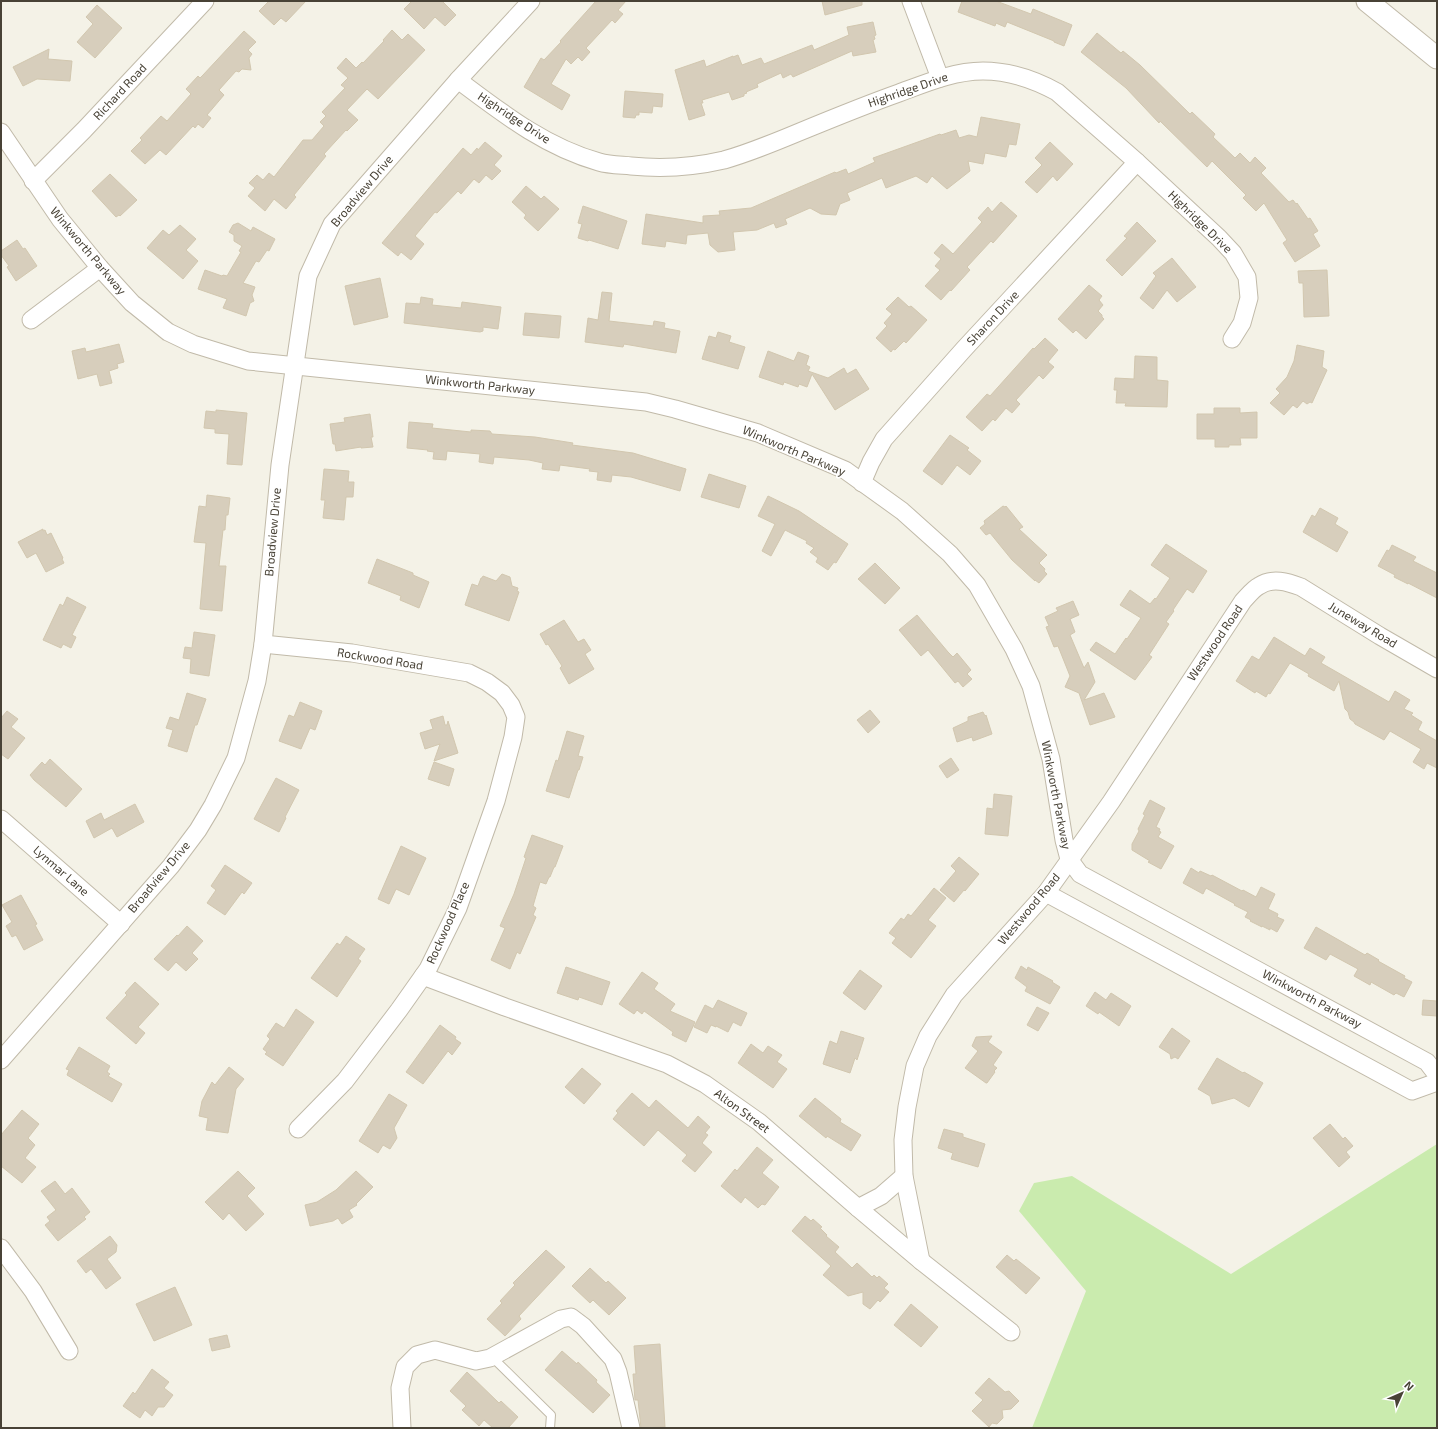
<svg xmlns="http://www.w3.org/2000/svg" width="1438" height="1429" viewBox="0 0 1438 1429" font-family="'Exo 2',sans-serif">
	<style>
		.green { fill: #caebae }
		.building { fill: #d7cebc; stroke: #d2c7af }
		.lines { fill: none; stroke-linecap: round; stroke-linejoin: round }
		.service-casing { stroke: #c1baa9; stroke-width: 10 }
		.minor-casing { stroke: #c1baa9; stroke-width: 19 }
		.tertiary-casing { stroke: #c1baa9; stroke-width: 23 }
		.service { stroke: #fff; stroke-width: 8 }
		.minor { stroke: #fff; stroke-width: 17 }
		.tertiary { stroke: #fff; stroke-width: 21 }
		.labels { text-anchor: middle; stroke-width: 3.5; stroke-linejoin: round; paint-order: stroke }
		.street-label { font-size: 12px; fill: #484236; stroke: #fff }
	</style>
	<rect width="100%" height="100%" fill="#f4f2e7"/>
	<!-- green -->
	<polygon class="green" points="1437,1144 1437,1428 1032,1428 1086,1291 1019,1211 1034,1183 1072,1176 1231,1274"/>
	<!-- building -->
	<g class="building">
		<polygon points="269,1 306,1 286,22 281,18 274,25 259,11"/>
		<polygon points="412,1 442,1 456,15 445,26 435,17 424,29 404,9"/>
		<polygon points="596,1 626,1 618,10 623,14 615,23 612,20 586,48 590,52 582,61 578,57 571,64 566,59 551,84 570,95 562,110 524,87 541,58 544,60 561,42 560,41"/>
		<polygon points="822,1 862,1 862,5 825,15"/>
		<polygon points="962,1 996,1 1031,14 1033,9 1072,25 1064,46 1054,42 1054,41 1007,22 1005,27 996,23 995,26 958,12"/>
		<polygon points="97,5 122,28 95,58 77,42 93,24 86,17"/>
		<polygon points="873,22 876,35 874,36 875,39 873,40 876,52 853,56 852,51 793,77 791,74 783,78 781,73 757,84 758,87 746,92 747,93 744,94 744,96 732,100 729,92 702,100 703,103 701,103 705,115 689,120 675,70 704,60 706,67 733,56 733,57 738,55 742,65 761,58 764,64 812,45 814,50 849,35 847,27"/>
		<polygon points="392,30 402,40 408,34 425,50 378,99 367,89 347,110 358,120 347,131 346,130 324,154 326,156 294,195 296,197 286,209 274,199 265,211 248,196 255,188 249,183 257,175 263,180 269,173 274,177 303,140 312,140 324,126 320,122 326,116 322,112 345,88 341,85 348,78 337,68 346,58 356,68 362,62 363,63 384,41 383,40"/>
		<polygon points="244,31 256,42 248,50 252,54 249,58 251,70 242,69 239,72 236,71 219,90 224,95 207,115 211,118 203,128 198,124 195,128 193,126 166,155 160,150 145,164 131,151 142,140 140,138 161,116 167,121 191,94 186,89 198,76 200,78 203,75"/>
		<polygon points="1097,33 1121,53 1123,51 1140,65 1190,114 1192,112 1215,134 1213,137 1235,158 1240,153 1250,163 1255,157 1266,168 1261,173 1289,202 1293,200 1296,204 1297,203 1308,219 1310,218 1318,231 1313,234 1320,246 1295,262 1283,243 1287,240 1264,203 1256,211 1243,198 1246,195 1212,161 1207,167 1160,121 1159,123 1126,88 1081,52"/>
		<polygon points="49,49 48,59 72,61 70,81 37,79 23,86 13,67"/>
		<polygon points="625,91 663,94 662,107 653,106 652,113 639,112 639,115 636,115 635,118 623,117"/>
		<polygon points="981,117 1020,124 1016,145 1009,144 1006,157 985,153 983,164 968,161 970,171 947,189 932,176 927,183 916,176 886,188 882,178 847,193 850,200 840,204 836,215 821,214 810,208 785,219 787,224 776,228 774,223 757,230 733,232 735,250 718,252 710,245 708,233 687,235 686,244 666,241 665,247 642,244 646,214 703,223 703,216 720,215 719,211 751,208 835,172 836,173 846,169 848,174 875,162 873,158 940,134 941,135 956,130 959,138 969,135 977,137"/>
		<polygon points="485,142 502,156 494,165 501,171 492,180 486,175 479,183 474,179 461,194 458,191 437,213 435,212 415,236 424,244 411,260 401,252 398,256 382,243 463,148 471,155 477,148 478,150"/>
		<polygon points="1050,142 1073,164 1057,181 1053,176 1037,193 1025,182 1042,165 1035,158"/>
		<polygon points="110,174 137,200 120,216 119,215 116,217 92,191"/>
		<polygon points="526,186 541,199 544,196 559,209 538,231 524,218 526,215 512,202"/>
		<polygon points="1001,202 1017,216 993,243 991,241 967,267 970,270 951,291 950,290 941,300 925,286 940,270 935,266 941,259 934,253 942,244 953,254 982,222 978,218 988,207 992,212"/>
		<polygon points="583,206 627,221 618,249 589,240 588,241 578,238 582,224 578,223"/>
		<polygon points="1137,222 1156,241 1122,276 1106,260 1127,238 1124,236"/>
		<polygon points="238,223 251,231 253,227 275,239 269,251 267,250 259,262 256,261 243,283 255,287 252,295 254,301 250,303 246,316 223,308 227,299 198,289 205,270 222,276 223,275 227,276 241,252 239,251 242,246 234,241 234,235 229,232 233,225"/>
		<polygon points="180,225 196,239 186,250 198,261 183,279 147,248 163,230 169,235"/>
		<polygon points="17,240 23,249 25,248 37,266 16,281 7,267 9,266 1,255 1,251"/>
		<polygon points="1172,258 1196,287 1177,302 1167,290 1153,309 1140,298 1156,276 1153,273"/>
		<polygon points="1327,270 1329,316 1304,317 1303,283 1299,283 1298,271"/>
		<polygon points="380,278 388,317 354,325 345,286"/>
		<polygon points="1089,285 1102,296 1099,300 1103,305 1098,311 1102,315 1102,317 1104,319 1086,339 1076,330 1073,333 1058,319"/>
		<polygon points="602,292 612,293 609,321 653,326 654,321 665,323 664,328 680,331 676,353 624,344 623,347 585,342 588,318 598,320"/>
		<polygon points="421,297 433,299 432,305 461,308 462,302 501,307 498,329 483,327 483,331 480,332 404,323 406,303 420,304"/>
		<polygon points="898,297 909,307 911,306 927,320 906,343 904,341 895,350 893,349 891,352 876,338 887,326 884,323 892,314 886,309"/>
		<polygon points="525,313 561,316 559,338 523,335"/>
		<polygon points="718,332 731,336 729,342 745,347 738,369 702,359 709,336 716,338"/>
		<polygon points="1045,338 1058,350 1048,362 1054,367 1043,379 1039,375 1016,400 1020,404 1012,413 1006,408 995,421 993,419 982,431 966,417 987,394 990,396 1033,348 1034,349"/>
		<polygon points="119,344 124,362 117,364 118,368 109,371 112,383 100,386 97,374 78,379 72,351 85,348 86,352"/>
		<polygon points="1297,345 1324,351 1322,367 1327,370 1312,403 1310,402 1307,404 1303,401 1297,408 1293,405 1284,415 1270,403 1280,393 1276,389 1287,377 1294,361"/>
		<polygon points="768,351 794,361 798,352 809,356 806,365 810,367 808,371 828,378 844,368 847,374 856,369 869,389 835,410 812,374 807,387 799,384 798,387 784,382 783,385 759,377"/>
		<polygon points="1135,356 1157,357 1157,380 1168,381 1167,407 1125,406 1126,403 1116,403 1117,390 1114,390 1115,378 1134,379"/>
		<polygon points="1214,408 1240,408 1240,413 1257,412 1257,438 1240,438 1241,445 1229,445 1229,447 1215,447 1215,439 1197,439 1197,414 1214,414"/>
		<polygon points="216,410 247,413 242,465 227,464 229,434 215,433 215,429 204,428 206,411 216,412"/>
		<polygon points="370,414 373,437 371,437 373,447 361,448 361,447 336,451 335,444 333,444 330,424 345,422 344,418"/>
		<polygon points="409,422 433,424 432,428 471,432 471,430 490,431 492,434 535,437 573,443 572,445 633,453 686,469 680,491 631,477 612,475 611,482 597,480 598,472 589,471 590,469 560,465 559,471 542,469 543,463 529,460 494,457 493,464 479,462 480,454 447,451 446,460 433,459 434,452 427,451 428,450 407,448"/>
		<polygon points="950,435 969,448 967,450 981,461 970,475 957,465 942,485 923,471"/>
		<polygon points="324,469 349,471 348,482 354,482 353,497 346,497 344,520 323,518 325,500 321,500"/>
		<polygon points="709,474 746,486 739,508 701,497"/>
		<polygon points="207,495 230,498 228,515 226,515 225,530 223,530 219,566 226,566 222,611 200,609 206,543 194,542 199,506 206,507"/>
		<polygon points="768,496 799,511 848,544 836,563 834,562 828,570 816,562 818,558 810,552 814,548 806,543 807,541 785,530 771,556 762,551 775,524 758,516"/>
		<polygon points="1003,506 1005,507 1006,506 1023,527 1019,529 1047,555 1039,563 1045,569 1044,571 1047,574 1039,583 1035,580 1035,581 1012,560 990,533 986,535 980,528 985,524 984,521"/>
		<polygon points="1320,508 1338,518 1335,524 1348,532 1337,552 1303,532 1312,515 1315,517"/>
		<polygon points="43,529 43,531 45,530 47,535 51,533 63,558 62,559 64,563 46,572 36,553 27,558 18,542"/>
		<polygon points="1166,544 1207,571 1193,593 1187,589 1173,610 1174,611 1166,622 1169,624 1149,655 1152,657 1135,680 1090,650 1096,642 1115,654 1126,638 1127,639 1141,618 1120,605 1130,590 1150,604 1155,598 1156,599 1170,578 1151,565"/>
		<polygon points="1392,545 1416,557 1413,561 1437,573 1437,598 1408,583 1408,584 1394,577 1395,575 1378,566 1387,550 1389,551"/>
		<polygon points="377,559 413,573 413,575 429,582 419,608 400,600 401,596 368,583"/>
		<polygon points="875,563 900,588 885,604 858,579"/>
		<polygon points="502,574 510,577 512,586 518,588 517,591 519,592 509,621 465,605 472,584 478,586 481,578 482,578 483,576 496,581"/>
		<polygon points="67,597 86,607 72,635 76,637 71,648 63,644 61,648 43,640 60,604 63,606"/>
		<polygon points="1073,601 1079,615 1070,619 1075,632 1070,635 1084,668 1088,662 1095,682 1084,700 1104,693 1115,717 1090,725 1079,693 1065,687 1070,676 1058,646 1054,647 1046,627 1049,626 1045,617 1058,611 1056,608"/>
		<polygon points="917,615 948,652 953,657 957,653 971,670 967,674 972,679 963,687 958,681 955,683 928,650 921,656 899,630"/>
		<polygon points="564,620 578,642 584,639 591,650 585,654 594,669 569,684 560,668 562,666 548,644 546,645 540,634"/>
		<polygon points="194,632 215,635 209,676 190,673 191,659 183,658 185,647 192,648"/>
		<polygon points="1274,637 1305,656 1310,648 1325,657 1321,663 1389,702 1395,691 1410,700 1404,709 1413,713 1411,715 1422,722 1418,730 1437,741 1437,768 1427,763 1424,769 1413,762 1421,749 1390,731 1384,740 1355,724 1354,722 1350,719 1348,712 1345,709 1339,681 1334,691 1308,676 1309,674 1290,663 1270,694 1268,693 1266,697 1256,691 1255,693 1236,681 1252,656 1259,660"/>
		<polygon points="187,693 206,699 197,725 195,725 187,752 168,746 173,730 166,728 170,717 179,720"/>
		<polygon points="300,702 322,711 315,730 310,728 301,749 279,741 289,715 294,717"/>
		<polygon points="870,710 880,722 868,733 857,720"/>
		<polygon points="7,711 18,719 11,727 25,738 8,759 1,754 1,718"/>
		<polygon points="983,712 985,716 986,715 992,734 973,741 972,737 957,742 953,728 968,721 968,717"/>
		<polygon points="443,716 445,725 447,725 448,721 458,753 434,761 440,744 425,749 420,733 433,729 430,720"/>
		<polygon points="567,731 584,736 578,756 583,757 579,770 578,770 569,798 546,791 556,760 558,761"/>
		<polygon points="951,758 959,770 947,778 939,766"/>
		<polygon points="50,759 82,789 66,807 34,780 30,775 42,762 45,765"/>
		<polygon points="434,762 454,769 449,786 428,779"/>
		<polygon points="276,778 299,790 285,817 286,818 279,832 254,819"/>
		<polygon points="994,794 1012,796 1008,836 985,834 987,808 993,809"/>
		<polygon points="1150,800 1165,808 1156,827 1160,829 1159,831 1161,832 1158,837 1174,846 1161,869 1148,862 1150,861 1132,850 1132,844 1139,831 1138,829 1145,815 1143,814"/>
		<polygon points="135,804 144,822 117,837 112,828 94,838 86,821 101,813 104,820"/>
		<polygon points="532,835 563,846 555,867 554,867 550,877 549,877 546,884 540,882 533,906 536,908 533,915 536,917 520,954 517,952 510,969 491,960 505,928 500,926 514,894 526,858 524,857"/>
		<polygon points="401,846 426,858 409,895 396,889 389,904 378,899"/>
		<polygon points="959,857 979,874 965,891 964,890 954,902 940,890 956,871 951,866"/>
		<polygon points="225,865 252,883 244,894 242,892 225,915 207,903 216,890 211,886"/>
		<polygon points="1191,868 1199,873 1200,871 1211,876 1212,875 1242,891 1243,890 1256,897 1261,887 1275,894 1268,909 1278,914 1277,917 1284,920 1277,932 1270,928 1270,930 1262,926 1262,927 1250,921 1251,920 1245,917 1248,912 1234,905 1235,904 1206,888 1203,894 1183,883"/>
		<polygon points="934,888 946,898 928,920 936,926 911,958 892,943 896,938 889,933 901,918 904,920 908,914 911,916"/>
		<polygon points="21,895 37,924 35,925 43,940 24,950 16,935 12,937 6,926 12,922 2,905"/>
		<polygon points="187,926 203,941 192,953 198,959 186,971 176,962 168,971 154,959 177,935 178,936"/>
		<polygon points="1316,927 1365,955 1367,953 1379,960 1378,961 1405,976 1404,978 1412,982 1404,997 1396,993 1394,995 1371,982 1370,985 1354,976 1358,969 1330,954 1326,960 1304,948"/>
		<polygon points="346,936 365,949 358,959 361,961 337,997 311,978 337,943 340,945"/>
		<polygon points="1021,966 1027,970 1028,967 1053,981 1052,982 1060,987 1050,1004 1025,991 1027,987 1015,978"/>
		<polygon points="566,967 610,982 602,1005 579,997 578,1000 557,993"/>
		<polygon points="860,970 882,986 865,1010 843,993"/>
		<polygon points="642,972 658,983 654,989 675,1004 670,1011 695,1022 686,1042 672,1035 673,1032 644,1011 642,1014 637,1010 634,1014 619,1004"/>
		<polygon points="135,982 159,1004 138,1027 145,1033 136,1044 106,1018 127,995 125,993"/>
		<polygon points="1095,992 1106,1000 1111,993 1131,1006 1119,1026 1099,1012 1098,1014 1086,1006"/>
		<polygon points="718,1000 747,1013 741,1026 733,1022 728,1032 716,1026 716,1027 711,1025 707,1033 694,1027 705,1005 713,1009"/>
		<polygon points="1423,1000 1437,1001 1437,1016 1422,1015"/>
		<polygon points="1037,1007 1049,1013 1038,1031 1027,1025"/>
		<polygon points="296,1009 314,1022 283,1066 265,1054 267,1052 263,1049 270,1039 267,1036 276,1023 284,1028"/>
		<polygon points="440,1025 456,1037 455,1039 461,1043 452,1055 448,1051 423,1084 406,1072"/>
		<polygon points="1172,1028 1190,1041 1178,1059 1175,1057 1171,1059 1170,1054 1159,1047"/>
		<polygon points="841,1031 864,1038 857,1060 855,1058 850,1073 823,1064 830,1041 837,1044"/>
		<polygon points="992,1036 988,1042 1002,1052 993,1065 997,1068 994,1071 995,1072 987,1083 986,1083 965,1068 978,1051 972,1046 976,1037"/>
		<polygon points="751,1044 763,1053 768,1046 782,1055 777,1062 787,1069 773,1088 738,1063"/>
		<polygon points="79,1047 110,1066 107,1072 110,1074 108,1076 122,1084 112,1102 67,1075 69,1070 66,1069"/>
		<polygon points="1217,1058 1243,1073 1244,1072 1263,1083 1249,1107 1234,1098 1212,1104 1210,1096 1198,1089"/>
		<polygon points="229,1067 244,1079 236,1089 228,1133 206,1130 208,1118 199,1116 202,1101 212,1082 215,1085"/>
		<polygon points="582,1068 601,1084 584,1104 565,1087"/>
		<polygon points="632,1093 649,1108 656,1100 688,1128 698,1116 710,1127 705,1133 708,1135 702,1143 712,1152 695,1172 682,1161 687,1155 658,1130 644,1146 613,1119 618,1113 616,1111"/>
		<polygon points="389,1094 407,1105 394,1128 397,1138 390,1149 383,1145 378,1153 359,1141"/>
		<polygon points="815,1098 841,1119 840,1122 861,1135 851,1151 827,1136 826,1138 799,1116"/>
		<polygon points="22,1110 39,1124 28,1138 35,1145 25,1158 36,1167 22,1183 1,1166 1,1135"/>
		<polygon points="1330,1124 1343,1139 1345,1137 1353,1146 1346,1152 1350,1157 1339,1167 1313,1138"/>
		<polygon points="944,1129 963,1134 963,1137 985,1144 978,1167 951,1159 953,1153 938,1148"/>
		<polygon points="757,1147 773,1160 762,1173 779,1187 765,1205 762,1204 758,1208 745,1197 741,1203 721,1186 735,1169 737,1171"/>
		<polygon points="238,1171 255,1188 247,1196 264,1214 246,1231 229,1213 223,1220 205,1202"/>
		<polygon points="356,1171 373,1187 356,1204 357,1205 349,1210 353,1217 342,1224 338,1218 333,1221 310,1226 305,1205 317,1202 336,1190"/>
		<polygon points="55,1181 65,1194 72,1188 90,1212 84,1217 86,1219 58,1241 45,1225 50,1221 47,1217 56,1210 41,1191"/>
		<polygon points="805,1216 811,1221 813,1219 822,1227 820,1228 827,1235 826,1236 839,1247 835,1252 852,1268 857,1263 872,1277 874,1275 877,1278 879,1276 888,1284 884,1288 889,1292 880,1302 878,1300 870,1309 863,1304 863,1292 848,1296 823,1275 831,1266 792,1231"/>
		<polygon points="110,1236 117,1245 116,1252 107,1259 121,1278 106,1289 91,1269 86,1273 77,1261"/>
		<polygon points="546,1250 565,1267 519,1316 521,1319 505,1336 487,1319 502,1303 500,1301 515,1285 513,1283"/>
		<polygon points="1007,1255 1014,1261 1016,1259 1040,1278 1026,1294 996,1267"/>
		<polygon points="590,1268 606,1283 608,1281 626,1298 609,1315 593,1300 590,1303 572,1286"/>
		<polygon points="175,1287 192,1325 154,1341 136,1304"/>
		<polygon points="911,1304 938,1327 921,1347 894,1325"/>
		<polygon points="227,1335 230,1347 212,1351 209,1339"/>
		<polygon points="660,1344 665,1427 641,1428 638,1400 635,1400 633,1374 636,1374 634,1346"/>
		<polygon points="562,1351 577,1364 578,1362 597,1380 596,1382 610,1395 593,1413 545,1370"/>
		<polygon points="152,1369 169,1382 164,1388 173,1395 164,1407 158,1407 152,1416 145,1410 140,1418 123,1406 133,1392 135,1394"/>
		<polygon points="467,1372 499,1403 501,1401 518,1417 508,1428 493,1428 484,1420 479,1426 462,1410 466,1406 450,1391"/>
		<polygon points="989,1378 1005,1392 1009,1391 1019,1401 1011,1409 1002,1410 1003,1418 997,1424 992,1423 989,1427 972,1411 983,1400 975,1393"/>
	</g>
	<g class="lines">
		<defs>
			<polyline id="service" points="492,1357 551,1415 550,1428"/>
			<g id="minor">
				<polyline points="911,1 940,78"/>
				<path d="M458 80C502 113 545 147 599 162 609 165 621 165 631 166 662 169 694 167 724 160 749 153 773 143 797 133 831 119 865 105 899 93 926 83 954 71 983 71 1008 71 1035 80 1057 92L1137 162 1219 238 1233 253 1247 277 1249 298 1242 323 1232 339"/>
				<polyline points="1,132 60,219 100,268 132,303 168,332 193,344 248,361 646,402 675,409 758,433 845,470 902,511 950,554 977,585 1014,649 1031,686 1051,759 1064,840 1069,859 1080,874 1427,1062 1437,1075"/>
				<polyline points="33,181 84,130 205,1"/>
				<polyline points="31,320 100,268"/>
				<polyline points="862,483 871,462 884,439 964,349 1137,162"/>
				<polyline points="263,644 352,653 469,673 487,682 502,693 511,705 516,717 513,737 496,801 458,908 428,969 399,1010 345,1081 298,1129"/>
				<polyline points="1,819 121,924"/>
				<polyline points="1046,893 1412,1091 1437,1082"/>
				<polyline points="423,976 505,1007 667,1064 705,1084 759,1122 858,1208 921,1261 1011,1332"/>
				<polyline points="1,1060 171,866 198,830 213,805 236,758 257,681 263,644 280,465 308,276 332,224 458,80 531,1"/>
				<polyline points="858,1208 881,1196 904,1176"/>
				<polyline points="1,1248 33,1291 69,1351"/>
				<path d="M921 1261 904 1176 903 1140 907 1107 915 1066 928 1036 954 995 1046 893 1111 802 1243 601C1248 596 1253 589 1259 586 1272 577 1288 582 1301 587L1380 636 1437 669"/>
				<polyline points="402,1428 400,1388 405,1367 417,1355 435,1350 476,1361 490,1358 561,1319 571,1317 583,1326 613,1359 618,1372 631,1428"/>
			</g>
			<polyline id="tertiary" points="1367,1 1437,58"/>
		</defs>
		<!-- service casing -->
		<use href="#service" class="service-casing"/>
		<!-- minor casing -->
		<use href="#minor" class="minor-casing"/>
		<!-- tertiary casing -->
		<use href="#tertiary" class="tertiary-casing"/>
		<!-- service -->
		<use href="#service" class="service"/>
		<!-- minor -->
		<use href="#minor" class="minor"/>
		<!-- tertiary -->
		<use href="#tertiary" class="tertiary"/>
	</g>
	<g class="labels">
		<!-- street labels -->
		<g class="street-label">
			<text transform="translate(908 90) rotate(-19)" y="4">Highridge Drive</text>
			<text transform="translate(120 92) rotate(-47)" y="4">Richard Road</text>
			<text transform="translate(514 118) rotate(33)" y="4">Highridge Drive</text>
			<text transform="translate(362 191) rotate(-50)" y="4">Broadview Drive</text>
			<text transform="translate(1200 222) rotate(44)" y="4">Highridge Drive</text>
			<text transform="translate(88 251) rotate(50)" y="4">Winkworth Parkway</text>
			<text transform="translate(993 318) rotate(-47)" y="4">Sharon Drive</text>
			<text transform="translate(480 385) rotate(6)" y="4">Winkworth Parkway</text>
			<text transform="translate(794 451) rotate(23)" y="4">Winkworth Parkway</text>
			<text transform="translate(273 532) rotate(-85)" y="4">Broadview Drive</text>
			<text transform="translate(1363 625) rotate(31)" y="4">Juneway Road</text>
			<text transform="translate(1215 643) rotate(-56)" y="4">Westwood Road</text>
			<text transform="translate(380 659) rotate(9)" y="4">Rockwood Road</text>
			<text transform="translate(1056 795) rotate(79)" y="4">Winkworth Parkway</text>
			<text transform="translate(61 871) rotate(41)" y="4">Lynmar Lane</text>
			<text transform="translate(159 877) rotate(-50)" y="4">Broadview Drive</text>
			<text transform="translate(1029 909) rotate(-50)" y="4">Westwood Road</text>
			<text transform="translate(448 923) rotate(-66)" y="4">Rockwood Place</text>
			<text transform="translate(1312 999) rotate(28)" y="4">Winkworth Parkway</text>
			<text transform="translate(742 1111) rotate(36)" y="4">Alton Street</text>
		</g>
	</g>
	<!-- border -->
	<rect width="1438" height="1429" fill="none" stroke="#484236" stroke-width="4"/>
	<!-- north arrow -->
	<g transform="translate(1402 1393) rotate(45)" stroke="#ffffff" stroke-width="3" paint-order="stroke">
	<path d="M0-3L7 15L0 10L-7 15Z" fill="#484236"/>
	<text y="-6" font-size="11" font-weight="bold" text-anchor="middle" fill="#484236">N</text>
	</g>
</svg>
